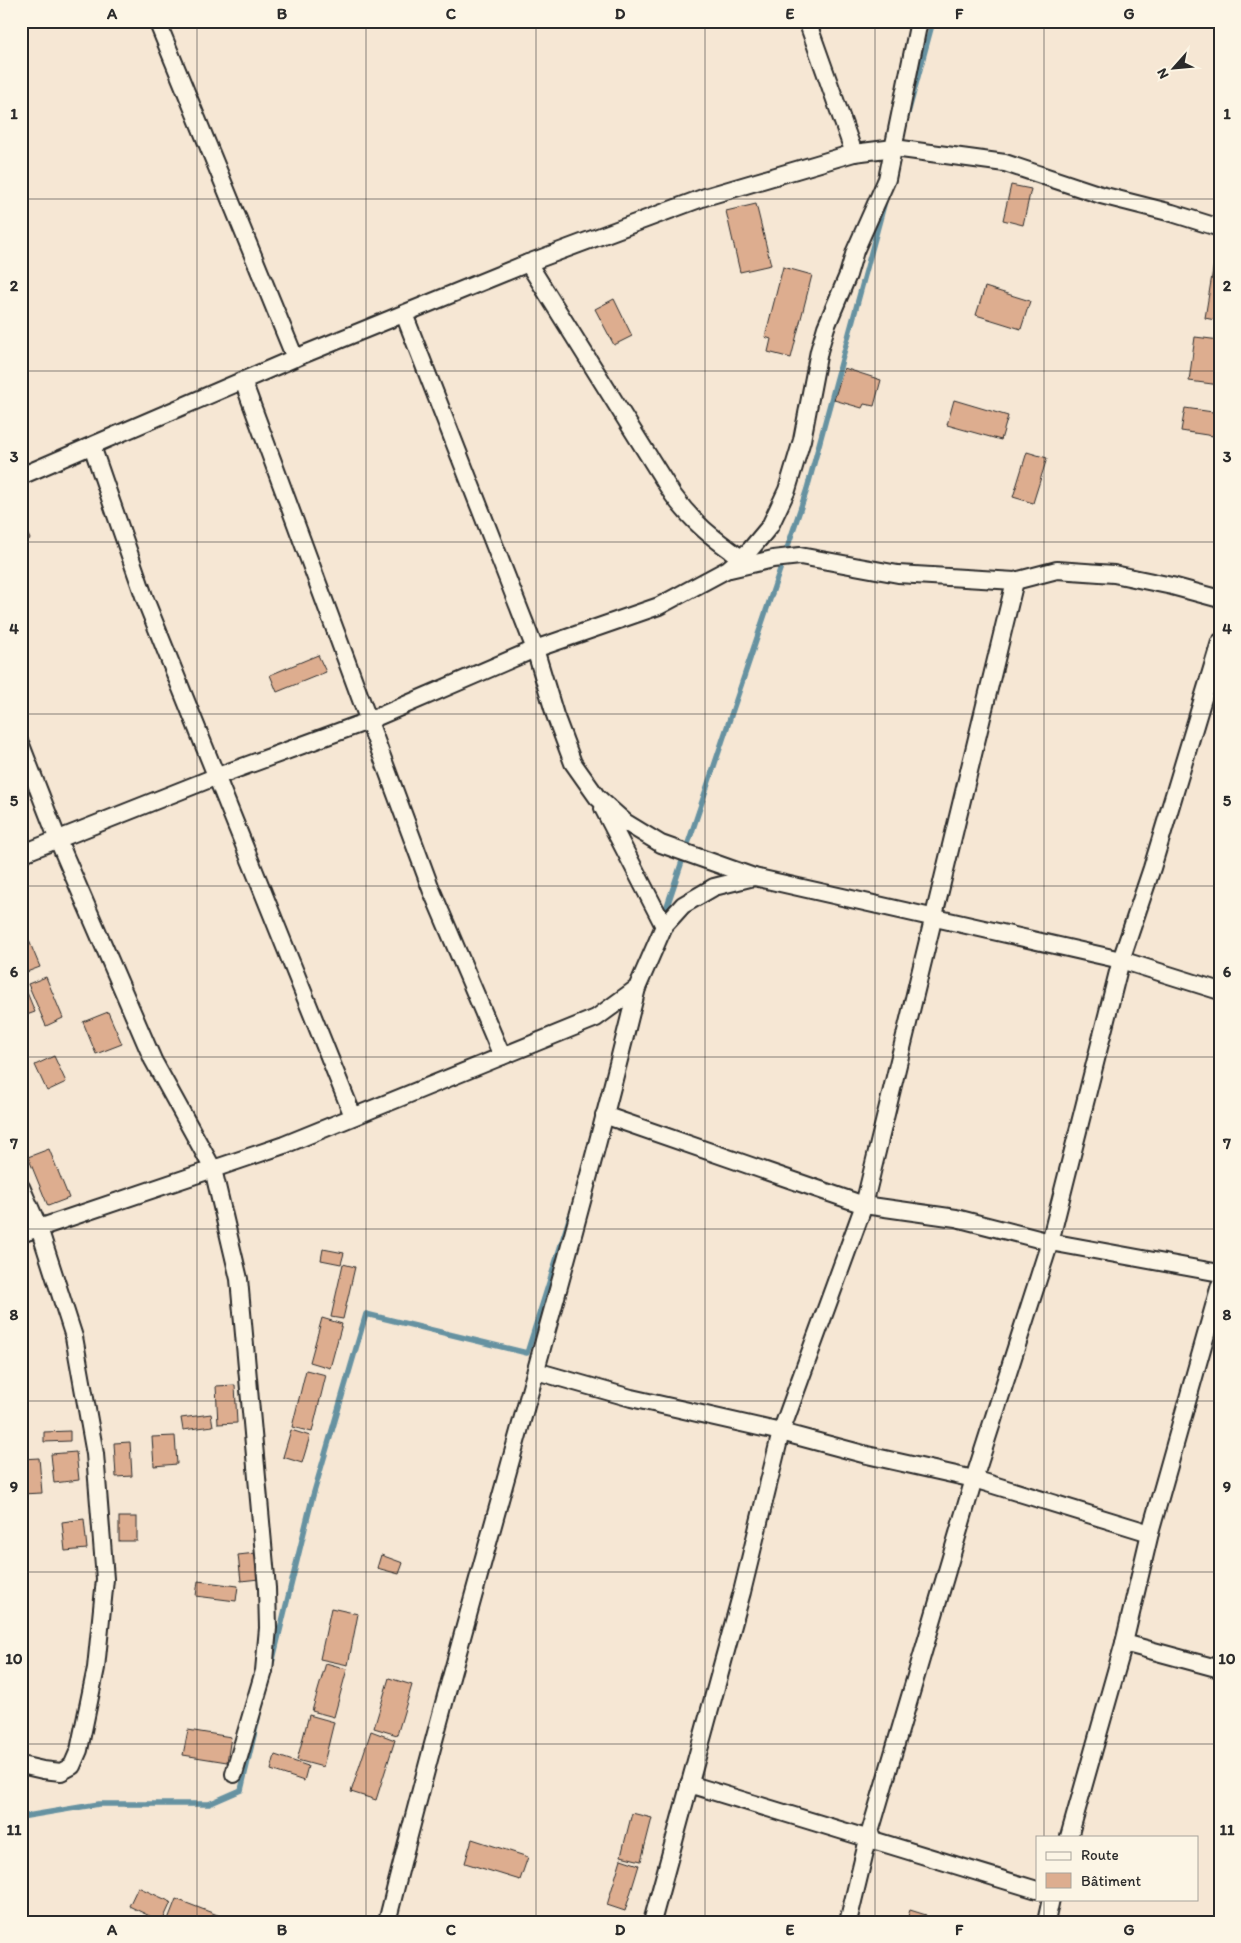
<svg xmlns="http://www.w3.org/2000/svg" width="1241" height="1943" viewBox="0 0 1241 1943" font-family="Itim,sans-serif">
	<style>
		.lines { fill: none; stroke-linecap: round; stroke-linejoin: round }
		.stream { stroke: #6692a1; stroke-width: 5.5 }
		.building { fill: #ddad8f; stroke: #2b2b2b }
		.street-casing { stroke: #2b2b2b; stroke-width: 20 }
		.street { stroke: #fcf5e5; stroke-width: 16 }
		.grid { fill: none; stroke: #2b2b2b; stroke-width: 1; stroke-opacity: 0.55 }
		.neatline { fill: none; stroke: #2b2b2b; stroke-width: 2 }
		.grid-label { font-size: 16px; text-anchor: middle; font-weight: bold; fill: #2b2b2b }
	</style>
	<rect width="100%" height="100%" fill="#f6e7d4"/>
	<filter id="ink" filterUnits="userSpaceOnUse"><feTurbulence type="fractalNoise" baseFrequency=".02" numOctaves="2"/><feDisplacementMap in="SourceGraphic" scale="10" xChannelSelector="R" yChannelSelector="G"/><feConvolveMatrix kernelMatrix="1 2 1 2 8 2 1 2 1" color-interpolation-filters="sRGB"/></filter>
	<g filter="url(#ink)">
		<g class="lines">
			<!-- stream -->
			<g class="stream">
				<polyline points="907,117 933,21"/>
				<polyline points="663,918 807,489 885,201"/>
				<polyline points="272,1663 312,1499 366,1314 527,1353 570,1216"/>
				<polyline points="21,1817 99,1804 209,1804 241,1790 258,1718"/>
			</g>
		</g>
		<!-- building -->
		<g class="building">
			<polygon points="1011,185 1031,189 1023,225 1003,220"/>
			<polygon points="756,204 771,265 740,272 726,211"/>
			<polygon points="1214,263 1220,264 1220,321 1205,318"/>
			<polygon points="783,267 812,275 791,358 768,352 771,339 765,337"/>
			<polygon points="985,287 1030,301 1021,329 976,315"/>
			<polygon points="614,299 632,336 614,345 595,309"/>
			<polygon points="1195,337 1220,340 1220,385 1189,381"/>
			<polygon points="844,368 881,380 874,406 864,404 862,408 834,400"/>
			<polygon points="954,400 1008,416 1001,440 947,425"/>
			<polygon points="1185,408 1220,413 1220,437 1181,431"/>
			<polygon points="1027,452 1047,458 1033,503 1013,497"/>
			<polygon points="21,520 30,539 21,543"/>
			<polygon points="318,655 326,672 277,692 270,675"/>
			<polygon points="25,931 40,967 24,973 21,966 21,933"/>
			<polygon points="46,977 63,1018 46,1026 28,984"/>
			<polygon points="26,990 35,1012 21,1017 21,992"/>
			<polygon points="108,1012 122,1044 96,1054 83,1022"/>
			<polygon points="54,1056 66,1082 47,1091 35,1065"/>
			<polygon points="49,1149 69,1198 48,1206 28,1157"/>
			<polygon points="323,1249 344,1253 341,1264 321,1260"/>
			<polygon points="343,1264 355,1267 343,1319 331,1317"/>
			<polygon points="322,1318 342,1324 330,1368 310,1362"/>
			<polygon points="306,1370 326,1375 312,1432 292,1427"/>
			<polygon points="235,1385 237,1423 218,1424 216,1386"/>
			<polygon points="211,1414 213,1426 183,1430 181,1418"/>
			<polygon points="291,1430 310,1436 302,1463 283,1457"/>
			<polygon points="70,1431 70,1441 44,1442 44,1432"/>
			<polygon points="175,1436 177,1464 154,1466 152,1437"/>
			<polygon points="130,1442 132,1476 116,1477 114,1443"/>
			<polygon points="76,1452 79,1480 54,1483 51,1454"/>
			<polygon points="39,1458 42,1493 21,1494 21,1459"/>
			<rect x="119" y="1517" width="18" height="24"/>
			<polygon points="84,1519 87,1549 65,1551 62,1522"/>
			<polygon points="256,1553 259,1579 241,1581 238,1555"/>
			<polygon points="381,1555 403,1563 399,1574 377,1568"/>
			<polygon points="198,1581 238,1586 236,1601 196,1596"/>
			<polygon points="331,1608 358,1614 348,1665 320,1659"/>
			<polygon points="326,1663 347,1669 334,1717 312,1711"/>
			<polygon points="389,1678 412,1685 397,1735 374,1728"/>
			<polygon points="309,1715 334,1722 323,1767 297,1760"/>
			<polygon points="188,1730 231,1737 227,1762 183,1755"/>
			<polygon points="371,1731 395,1740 376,1800 351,1792"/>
			<polygon points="275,1755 308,1766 304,1781 271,1770"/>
			<polygon points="632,1813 652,1818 641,1861 621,1856"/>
			<polygon points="472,1839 528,1857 520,1880 465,1863"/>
			<polygon points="621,1859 639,1865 625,1911 607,1905"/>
			<polygon points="138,1887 171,1902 162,1922 129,1906"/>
			<polygon points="176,1899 228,1919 227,1922 167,1922"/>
			<polygon points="910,1910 926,1915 924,1922 906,1922"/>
		</g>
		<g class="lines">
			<defs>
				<g id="street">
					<polyline points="157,21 295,358"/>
					<polyline points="807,21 854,153"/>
					<polyline points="1219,21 1220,21"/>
					<path d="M528 263 673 495C693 523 713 538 741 558"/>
					<polyline points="404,314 535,649 555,715 573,763 597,797 625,822 661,844 754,877 1121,960 1220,991"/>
					<polyline points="243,381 431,889 502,1056"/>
					<polyline points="92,446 145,599 353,1116"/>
					<polyline points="21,476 295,358 528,263 705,197 854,153 894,148 1005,163 1101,195 1172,213 1220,228"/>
					<polyline points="730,569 773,559 800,556 898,574 1015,581 1057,570 1114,574 1172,586 1220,599"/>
					<polyline points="21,745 58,840 153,1060 213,1169 239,1279 267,1588 268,1628 264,1671 234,1774"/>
					<polyline points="603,808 664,926"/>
					<polyline points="21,854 215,777 368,721 535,649 659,606 728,569 750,550 770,526 787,490 802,440 819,351 826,327 848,275 855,251 887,179 919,21"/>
					<polyline points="604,1115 864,1205 956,1218 1050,1242 1220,1273"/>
					<polyline points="21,1187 39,1228 74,1337 95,1454 105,1579 96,1668 79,1750 72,1766 61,1772 43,1770 21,1765"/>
					<polyline points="21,1234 284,1145 596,1018 637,988 664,926 683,905 714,887 754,877"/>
					<polyline points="536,1371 631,1398 781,1432 867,1455 974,1479 1150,1533"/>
					<polyline points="1124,1643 1220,1669"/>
					<polyline points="689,1784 1037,1890"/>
					<polyline points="1069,1837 1124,1643 1150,1533 1220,1285"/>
					<path d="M387 1922C465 1609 560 1301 637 988"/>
					<polyline points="652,1922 742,1592 781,1432 864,1205 1015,581"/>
					<polyline points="848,1922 868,1839 974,1479 1050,1242 1121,960 1152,868 1220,642"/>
					<polyline points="1046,1922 1051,1899"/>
				</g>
			</defs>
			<!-- street casing -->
			<use href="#street" class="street-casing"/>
			<!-- street -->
			<use href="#street" class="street"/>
		</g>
	</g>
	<!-- grid -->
	<path class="grid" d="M197 21V1922M366 21V1922M536 21V1922M705 21V1922M875 21V1922M1044 21V1837M21 199H1220M21 371H1220M21 542H1220M21 714H1220M21 886H1220M21 1057H1220M21 1229H1220M21 1401H1220M21 1572H1220M21 1744H1220M1044 1899V1922"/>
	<!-- margin -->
	<rect width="1241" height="1943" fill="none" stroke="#fcf5e5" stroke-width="55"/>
	<!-- legend -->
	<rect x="1036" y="1836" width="162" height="65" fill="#fcf5e5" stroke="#a8a49b"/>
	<rect x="1046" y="1852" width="25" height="8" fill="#fcf5e5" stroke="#a8a49b"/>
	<text x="1081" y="1860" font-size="15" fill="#2b2b2b">Route</text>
	<rect x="1046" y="1873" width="25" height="15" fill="#ddad8f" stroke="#a8a49b"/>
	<text x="1081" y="1886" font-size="15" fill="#2b2b2b">Bâtiment</text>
	<!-- north arrow -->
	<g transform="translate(1174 68) rotate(243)" stroke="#fcf5e5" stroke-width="4" paint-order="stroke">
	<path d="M0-4L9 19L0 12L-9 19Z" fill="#2b2b2b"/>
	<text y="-8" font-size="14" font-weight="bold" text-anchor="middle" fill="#2b2b2b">N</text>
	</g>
	<rect x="28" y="28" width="1186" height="1888" class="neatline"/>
	<g class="grid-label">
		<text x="112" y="19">A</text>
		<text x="282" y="19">B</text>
		<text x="451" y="19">C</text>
		<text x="620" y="19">D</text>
		<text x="790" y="19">E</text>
		<text x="959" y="19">F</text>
		<text x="1129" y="19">G</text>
		<text x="14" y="119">1</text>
		<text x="1227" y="119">1</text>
		<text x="14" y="291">2</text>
		<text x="1227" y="291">2</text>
		<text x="14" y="462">3</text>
		<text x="1227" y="462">3</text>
		<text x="14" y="634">4</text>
		<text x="1227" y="634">4</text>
		<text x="14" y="806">5</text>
		<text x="1227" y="806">5</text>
		<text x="14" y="977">6</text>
		<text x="1227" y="977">6</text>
		<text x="14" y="1149">7</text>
		<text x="1227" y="1149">7</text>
		<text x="14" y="1320">8</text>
		<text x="1227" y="1320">8</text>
		<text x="14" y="1492">9</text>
		<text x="1227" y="1492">9</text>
		<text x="14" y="1664">10</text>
		<text x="1227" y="1664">10</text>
		<text x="14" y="1835">11</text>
		<text x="1227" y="1835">11</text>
		<text x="112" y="1935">A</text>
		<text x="282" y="1935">B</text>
		<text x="451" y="1935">C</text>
		<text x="620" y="1935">D</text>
		<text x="790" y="1935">E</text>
		<text x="959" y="1935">F</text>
		<text x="1129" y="1935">G</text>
	</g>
</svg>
